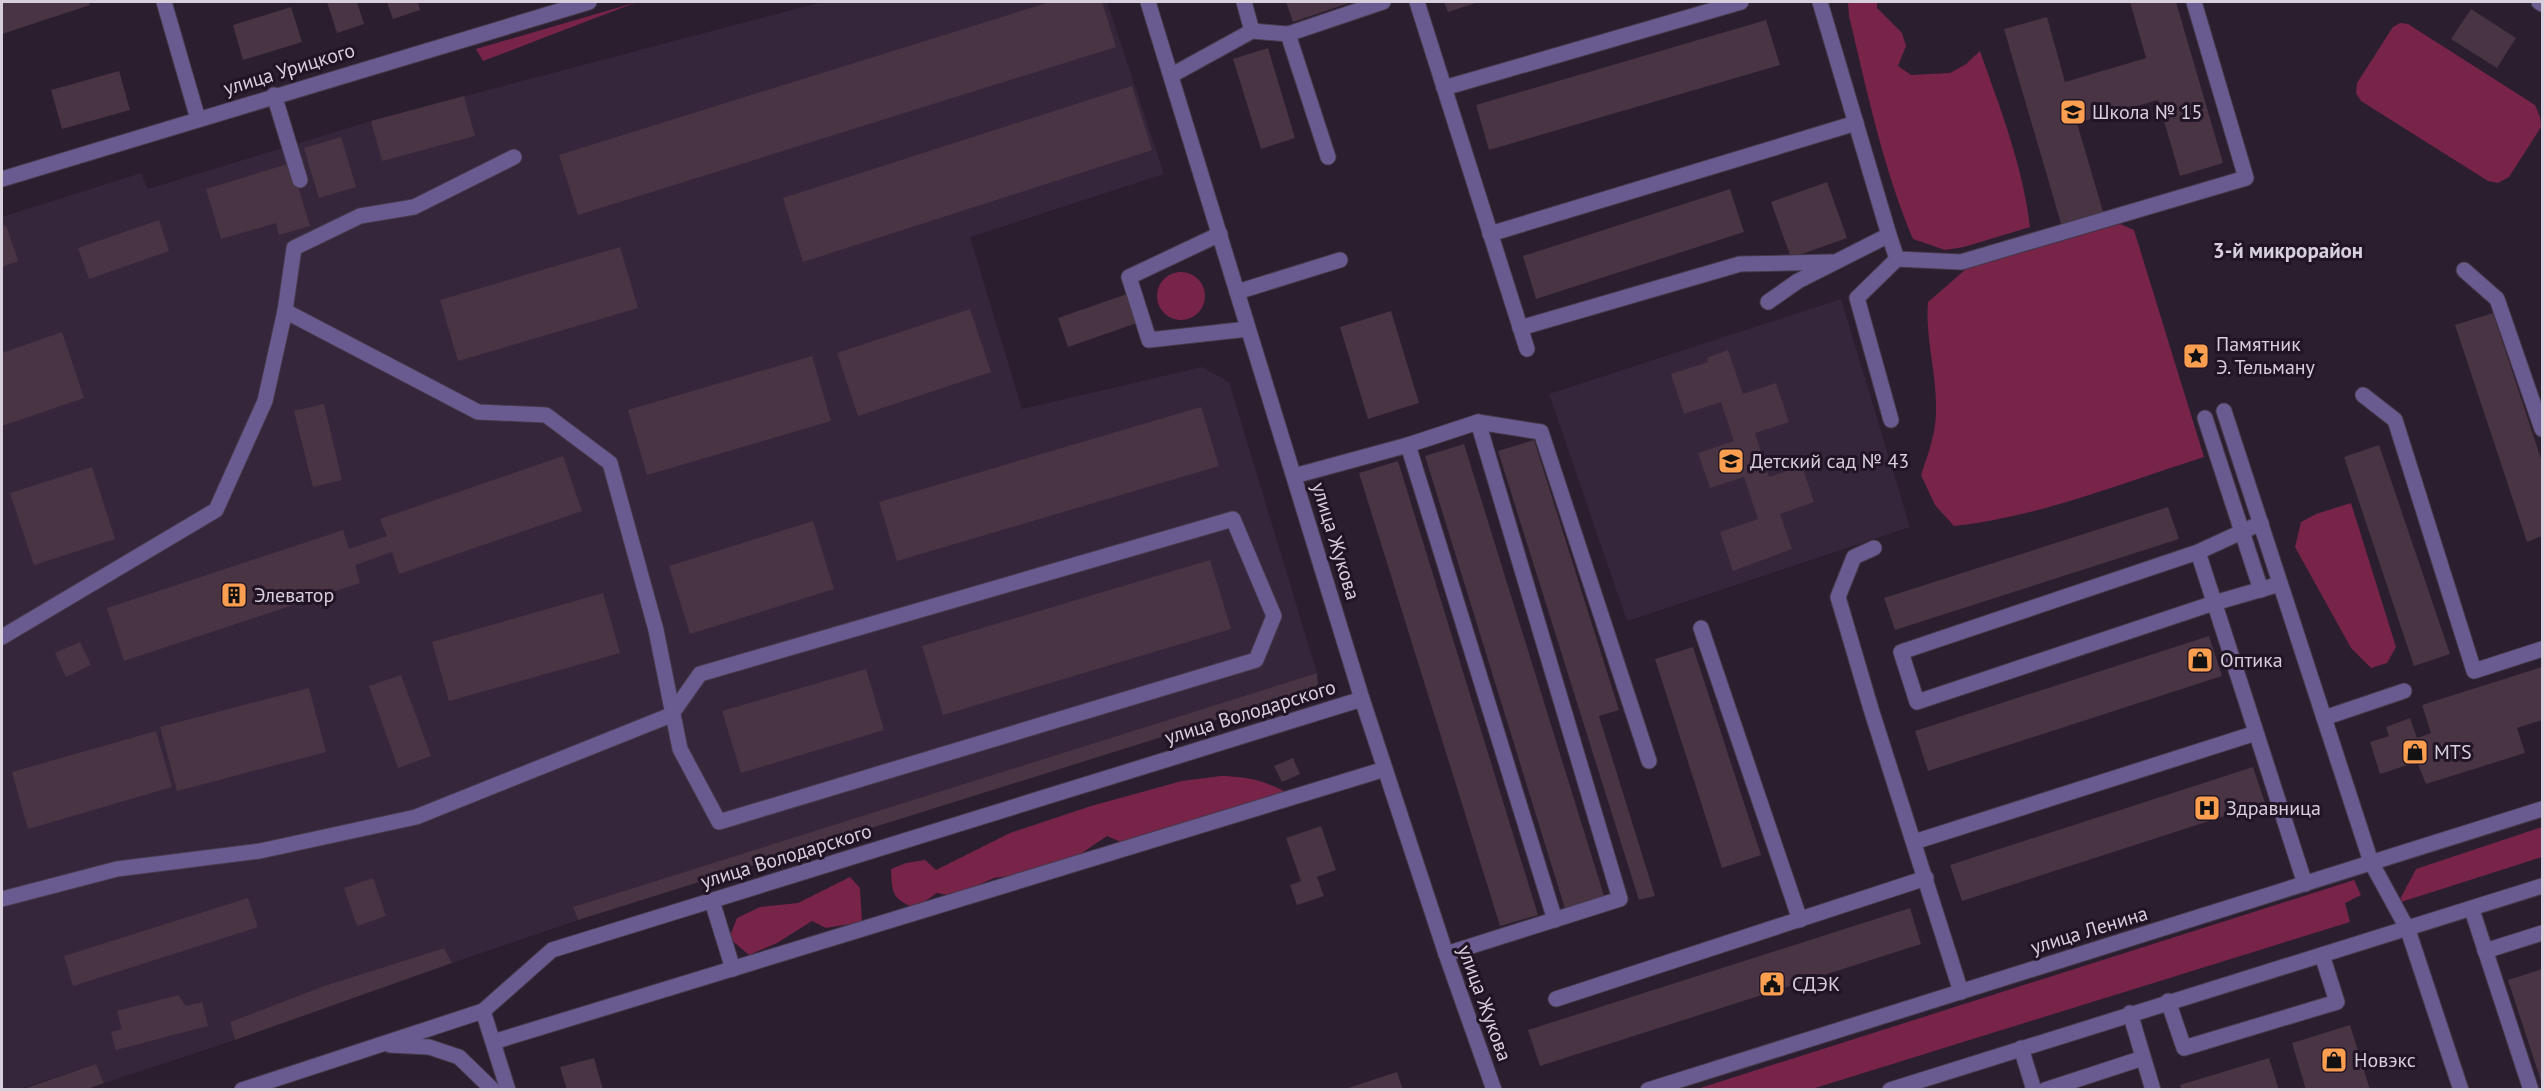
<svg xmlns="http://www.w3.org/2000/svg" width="2544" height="1091" viewBox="0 0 2544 1091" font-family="'PT Sans',sans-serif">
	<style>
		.built { fill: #36263c }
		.green { fill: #782449 }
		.building { fill: #483442 }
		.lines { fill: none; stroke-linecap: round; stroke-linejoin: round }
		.minor-casing { stroke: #463a4b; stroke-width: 17 }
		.minor { stroke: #695b8f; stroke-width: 15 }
		.labels { text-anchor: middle; stroke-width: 6; stroke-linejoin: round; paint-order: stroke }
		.street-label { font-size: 20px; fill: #d7cfdb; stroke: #201425 }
		.poi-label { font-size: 20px; fill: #d7cfdb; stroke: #201425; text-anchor: start }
		.neighbourhood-label { font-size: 21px; font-weight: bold; fill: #d7cfdb; stroke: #201425 }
	</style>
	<rect width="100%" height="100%" fill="#2a1e2f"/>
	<!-- built -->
	<g class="built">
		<polygon points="822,2 1107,2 1164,174 970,237 1022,409 1202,367 1229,382 1317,673 574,907 578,920 452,963 444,948 324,986 230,1022 235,1040 104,1083 96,1064 19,1089 2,1089 2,217 141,173 148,189 371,121"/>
		<polygon points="1841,299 1910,527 1627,621 1549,394"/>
	</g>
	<!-- green -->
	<g class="green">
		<polygon points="637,2 483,61 476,49"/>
		<path d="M1848 2H1877V8L1902 33 1906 46 1898 66 1911 75 1950 73 1966 64 1980 51C2000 108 2023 166 2030 227L1964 247 1945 250 1913 239C1883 168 1867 91 1849 16Z"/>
		<polygon points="2400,23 2408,24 2535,105 2540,117 2541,127 2509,177 2498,183 2488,181 2361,101 2356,93 2357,83 2393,27"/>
		<path d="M2120 224 2134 230 2204 457C2122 483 2039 517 1954 526L1935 505 1921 475C1929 452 1937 430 1936 406 1936 370 1925 337 1928 302L1966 269Z"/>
		<circle cx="1181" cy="296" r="24"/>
		<polygon points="2351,503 2396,647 2387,663 2371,668 2351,648 2295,547 2301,522 2316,514"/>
		<path d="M1221 776C1249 777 1262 780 1286 792L1123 843 1107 836 1073 859 1028 873 994 878 953 896 937 893 915 908C892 899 892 893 891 869L906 863 925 860 936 870 1010 833 1091 806 1182 781Z"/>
		<polygon points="2542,827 2542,857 2398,903 2416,869"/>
		<polygon points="850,877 860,888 862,922 826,928 812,921 777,943 749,955 729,938 737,918 760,907 798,903"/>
		<polygon points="2354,880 2361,895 2345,903 2350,922 1812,1089 1697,1089"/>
	</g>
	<!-- building -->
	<g class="building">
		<polygon points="2,2 88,2 90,5 2,34"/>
		<polygon points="327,2 357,2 364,24 337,33"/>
		<polygon points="387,2 418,2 420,10 393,19"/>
		<polygon points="1050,2 1102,2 1116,47 578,215 559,155"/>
		<polygon points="1286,2 1352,2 1293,22"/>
		<polygon points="1444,2 1479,2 1448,12"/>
		<polygon points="2130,2 2176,2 2223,163 2180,176 2158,100 2077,123 2104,215 2062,227 2004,29 2047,17 2065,82 2146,58"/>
		<polygon points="291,7 302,42 243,60 233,25"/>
		<polygon points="2471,9 2516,38 2497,68 2451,39"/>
		<polygon points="1766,20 1780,65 1489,150 1476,105"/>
		<polygon points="1268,48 1295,138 1261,149 1233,59"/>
		<polygon points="119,71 130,110 62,129 51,90"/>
		<polygon points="1132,86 1152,150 803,262 783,198"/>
		<polygon points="464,96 475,136 382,161 371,121"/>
		<polygon points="341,137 356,187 319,198 304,148"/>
		<polygon points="291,163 310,226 279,235 276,223 221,239 206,189"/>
		<polygon points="1827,182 1847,238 1791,258 1771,202"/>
		<polygon points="1730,189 1744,232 1536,299 1523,256"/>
		<polygon points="159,220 169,251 89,279 78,248"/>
		<polygon points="6,225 18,261 2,267 2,227"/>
		<polygon points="620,247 638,308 458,361 440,300"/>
		<polygon points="1127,294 1137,323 1068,347 1058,318"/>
		<polygon points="970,309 991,372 858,416 837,353"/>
		<polygon points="1391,311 1419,403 1368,419 1340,327"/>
		<polygon points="2493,313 2542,462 2542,536 2527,542 2455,325"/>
		<polygon points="62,332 84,398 2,426 2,353"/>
		<polygon points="1728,350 1743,394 1776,383 1789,422 1755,433 1769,477 1802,466 1814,502 1780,514 1792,549 1733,571 1720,532 1758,519 1744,477 1710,488 1698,453 1734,441 1721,402 1684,414 1671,374 1708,362 1707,358"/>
		<polygon points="812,356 831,421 647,475 628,410"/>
		<polygon points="324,404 342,480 313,487 294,411"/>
		<polygon points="1201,407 1219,466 897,561 879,502"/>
		<polygon points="1534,440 1619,710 1599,716 1655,896 1639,900 1498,451"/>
		<polygon points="1464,444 1605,899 1566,912 1425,456"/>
		<polygon points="2379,445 2450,654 2414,666 2344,457"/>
		<polygon points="563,456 582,511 399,574 392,552 355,565 360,583 124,661 107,608 343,530 349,549 387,536 380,519"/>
		<polygon points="1398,461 1538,915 1500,926 1359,473"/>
		<polygon points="92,467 115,539 34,565 10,493"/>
		<polygon points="2168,507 2179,539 1895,630 1884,598"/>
		<polygon points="813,521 834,589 690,634 669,566"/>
		<polygon points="1210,560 1231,629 943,715 922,646"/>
		<polygon points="603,593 620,653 449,701 432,642"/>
		<polygon points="2209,636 2222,676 1928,771 1915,731"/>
		<polygon points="80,642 91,665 66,677 55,653"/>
		<polygon points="1693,647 1761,855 1722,868 1655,659"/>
		<polygon points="2542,667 2542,720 2517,728 2525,753 2426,784 2417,762 2380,774 2370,742 2389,736 2386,727 2410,718 2417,738 2431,733 2422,705"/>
		<polygon points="866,669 884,730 741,773 722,711"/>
		<polygon points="1317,673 1318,688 578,920 573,907"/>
		<polygon points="401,675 431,756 398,768 369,686"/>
		<polygon points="309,688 326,752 177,791 160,727"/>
		<polygon points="156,731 172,787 28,829 12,772"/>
		<polygon points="1293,758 1300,774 1282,782 1274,766"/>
		<polygon points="2253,767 2265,803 1962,901 1950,865"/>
		<polygon points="1321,826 1336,870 1317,877 1324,896 1297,905 1290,885 1301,881 1286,838"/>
		<polygon points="373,878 386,916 357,926 344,888"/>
		<polygon points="248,898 258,927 73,986 64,956"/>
		<polygon points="1910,908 1921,944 1540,1066 1528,1030"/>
		<polygon points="444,948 452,963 235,1040 230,1022 324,986"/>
		<polygon points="2542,969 2542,1084 2508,980"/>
		<polygon points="178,995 186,1006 202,1002 208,1026 116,1050 111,1032 122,1029 117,1011"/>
		<polygon points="2350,1025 2370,1090 2306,1090 2292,1043"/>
		<polygon points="594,1058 603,1090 567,1090 560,1067"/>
		<polygon points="2269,1058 2279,1090 2181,1090 2180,1085"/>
		<polygon points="96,1064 104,1083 85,1090 20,1090"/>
		<polygon points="1397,1072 1403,1090 1345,1090 1345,1089"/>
	</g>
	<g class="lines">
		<defs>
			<g id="minor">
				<polyline points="164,2 198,119"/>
				<polyline points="1148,2 1362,699 1446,954 1494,1090"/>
				<polyline points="1244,2 1252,31"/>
				<polyline points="1417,2 1527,349"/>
				<polyline points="2539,2 2542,4"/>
				<polyline points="1288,34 1383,2"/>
				<polyline points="1172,75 1252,31 1288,34 1328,157"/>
				<polyline points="1444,88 1741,2"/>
				<polyline points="274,95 300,180"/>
				<polyline points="2,179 589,2"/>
				<polyline points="1220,234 1129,277 1149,340 1248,329"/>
				<polyline points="1490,234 1856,123"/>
				<polyline points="1889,235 1897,259 1857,298 1891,420"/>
				<polyline points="1897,259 1961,262 2246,178 2194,2"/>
				<polyline points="2464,270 2497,299 2542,429"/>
				<polyline points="1237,292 1340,260"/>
				<polyline points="1768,302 1798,281 1889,235 1820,2"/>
				<polyline points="1520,328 1740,264 1832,262"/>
				<polyline points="2363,395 2395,420 2474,671 2542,649"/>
				<polyline points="2224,411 2371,862 2408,930 2461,1090"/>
				<polyline points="2205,418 2261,590"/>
				<polyline points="1408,445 1555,920"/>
				<polyline points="1294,476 1408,445 1478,422 1541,432 1649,761"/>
				<polyline points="2261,523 2198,552 2305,884"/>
				<polyline points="1874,548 1854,557 1838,597 1871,709 1961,992"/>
				<polyline points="2198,552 1901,652 1917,702 2214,603 2280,584"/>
				<polyline points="1701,628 1800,920"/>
				<polyline points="2,637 216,510 265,401 285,311 294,248 360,216 414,207 514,157"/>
				<polyline points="2324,718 2404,691"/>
				<polyline points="1914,842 2256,733"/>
				<polyline points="2,899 117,869 260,851 416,817 671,715 700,674 1233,519 1274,616 1256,660 719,822 680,749 656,630 610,463 546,415 478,412 285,311"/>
				<polyline points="712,901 733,969"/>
				<polyline points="2472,910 2531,1090"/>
				<polyline points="2485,951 2542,933"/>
				<polyline points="1446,954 1620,899 1478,422"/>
				<polyline points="1556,999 1926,878"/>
				<polyline points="2168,1001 2184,1048 2337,1002 2322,955"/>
				<polyline points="483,1011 508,1090"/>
				<polyline points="2130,1013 2153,1090"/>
				<polyline points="493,1042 1385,769"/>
				<polyline points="390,1045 429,1047 459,1057 493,1090"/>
				<polyline points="2021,1048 2034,1090"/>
				<polyline points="242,1090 483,1011 552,950 1362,699"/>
				<polyline points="1648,1090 2542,809"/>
				<polyline points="1890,1090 2542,886"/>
				<polyline points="2045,1090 2143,1058"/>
			</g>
		</defs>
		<!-- minor casing -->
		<use href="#minor" class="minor-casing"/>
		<!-- minor -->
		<use href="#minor" class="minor"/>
	</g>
	<!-- icons -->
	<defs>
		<symbol id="school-square" viewBox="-11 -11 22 22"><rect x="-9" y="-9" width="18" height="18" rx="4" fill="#fb9e50" stroke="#201425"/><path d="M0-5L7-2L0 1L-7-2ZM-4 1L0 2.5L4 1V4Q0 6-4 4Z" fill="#111"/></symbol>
		<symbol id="sight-square" viewBox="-11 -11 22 22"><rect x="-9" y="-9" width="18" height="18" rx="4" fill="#fb9e50" stroke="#201425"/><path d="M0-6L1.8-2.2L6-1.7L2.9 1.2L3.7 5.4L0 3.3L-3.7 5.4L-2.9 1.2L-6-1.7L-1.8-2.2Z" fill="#111"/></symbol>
		<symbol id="building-square" viewBox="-11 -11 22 22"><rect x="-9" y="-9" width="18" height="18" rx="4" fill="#fb9e50" stroke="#201425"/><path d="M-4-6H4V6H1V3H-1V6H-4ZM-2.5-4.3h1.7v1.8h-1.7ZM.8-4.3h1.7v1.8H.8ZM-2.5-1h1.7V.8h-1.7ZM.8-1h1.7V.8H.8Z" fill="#111"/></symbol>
		<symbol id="shop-square" viewBox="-11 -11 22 22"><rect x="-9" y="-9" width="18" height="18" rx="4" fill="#fb9e50" stroke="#201425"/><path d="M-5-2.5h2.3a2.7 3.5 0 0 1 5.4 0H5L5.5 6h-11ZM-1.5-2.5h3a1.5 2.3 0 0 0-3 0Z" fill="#111"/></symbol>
		<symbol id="hospital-square" viewBox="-11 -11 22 22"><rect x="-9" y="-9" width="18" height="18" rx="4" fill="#fb9e50" stroke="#201425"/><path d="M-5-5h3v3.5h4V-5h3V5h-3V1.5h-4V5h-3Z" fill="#111"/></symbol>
		<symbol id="civic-square" viewBox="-11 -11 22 22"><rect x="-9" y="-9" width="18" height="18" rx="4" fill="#fb9e50" stroke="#201425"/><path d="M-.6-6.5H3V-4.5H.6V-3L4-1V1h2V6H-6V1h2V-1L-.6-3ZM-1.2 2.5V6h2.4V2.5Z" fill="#111"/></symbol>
	</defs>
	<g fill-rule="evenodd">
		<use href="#school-square" x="2058" y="97" width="30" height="30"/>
		<use href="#sight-square" x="2181" y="341" width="30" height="30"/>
		<use href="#school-square" x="1716" y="446" width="30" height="30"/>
		<use href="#building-square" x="219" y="580" width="30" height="30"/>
		<use href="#shop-square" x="2185" y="645" width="30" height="30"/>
		<use href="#shop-square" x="2400" y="737" width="30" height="30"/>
		<use href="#hospital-square" x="2192" y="793" width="30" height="30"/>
		<use href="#civic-square" x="1757" y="969" width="30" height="30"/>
		<use href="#shop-square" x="2319" y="1045" width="30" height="30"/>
	</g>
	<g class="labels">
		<!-- street labels -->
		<g class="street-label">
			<text transform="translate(289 69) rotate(-17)" y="7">улица Урицкого</text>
			<text transform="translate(1336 541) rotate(73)" y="7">улица Жукова</text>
			<text transform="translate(1250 712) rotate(-17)" y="7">улица Володарского</text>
			<text transform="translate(786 856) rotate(-17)" y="7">улица Володарского</text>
			<text transform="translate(2089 930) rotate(-17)" y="7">улица Ленина</text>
			<text transform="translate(1485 1003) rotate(70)" y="7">улица Жукова</text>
		</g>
		<!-- poi labels -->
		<g class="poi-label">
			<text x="2092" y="119">Школа № 15</text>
			<text x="2216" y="351">Памятник<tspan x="2216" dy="23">Э. Тельману</tspan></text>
			<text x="1750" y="468">Детский сад № 43</text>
			<text x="254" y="602">Элеватор</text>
			<text x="2220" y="667">Оптика</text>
			<text x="2434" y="759">MTS</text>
			<text x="2226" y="815">Здравница</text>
			<text x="1792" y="991">СДЭК</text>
			<text x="2354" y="1067">Новэкс</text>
		</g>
		<!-- neighbourhood labels -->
		<g class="neighbourhood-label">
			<text x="2288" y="258">3-й микрорайон</text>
		</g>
	</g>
	<!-- border -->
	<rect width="2544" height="1091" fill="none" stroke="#d7cfdb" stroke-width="6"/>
</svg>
